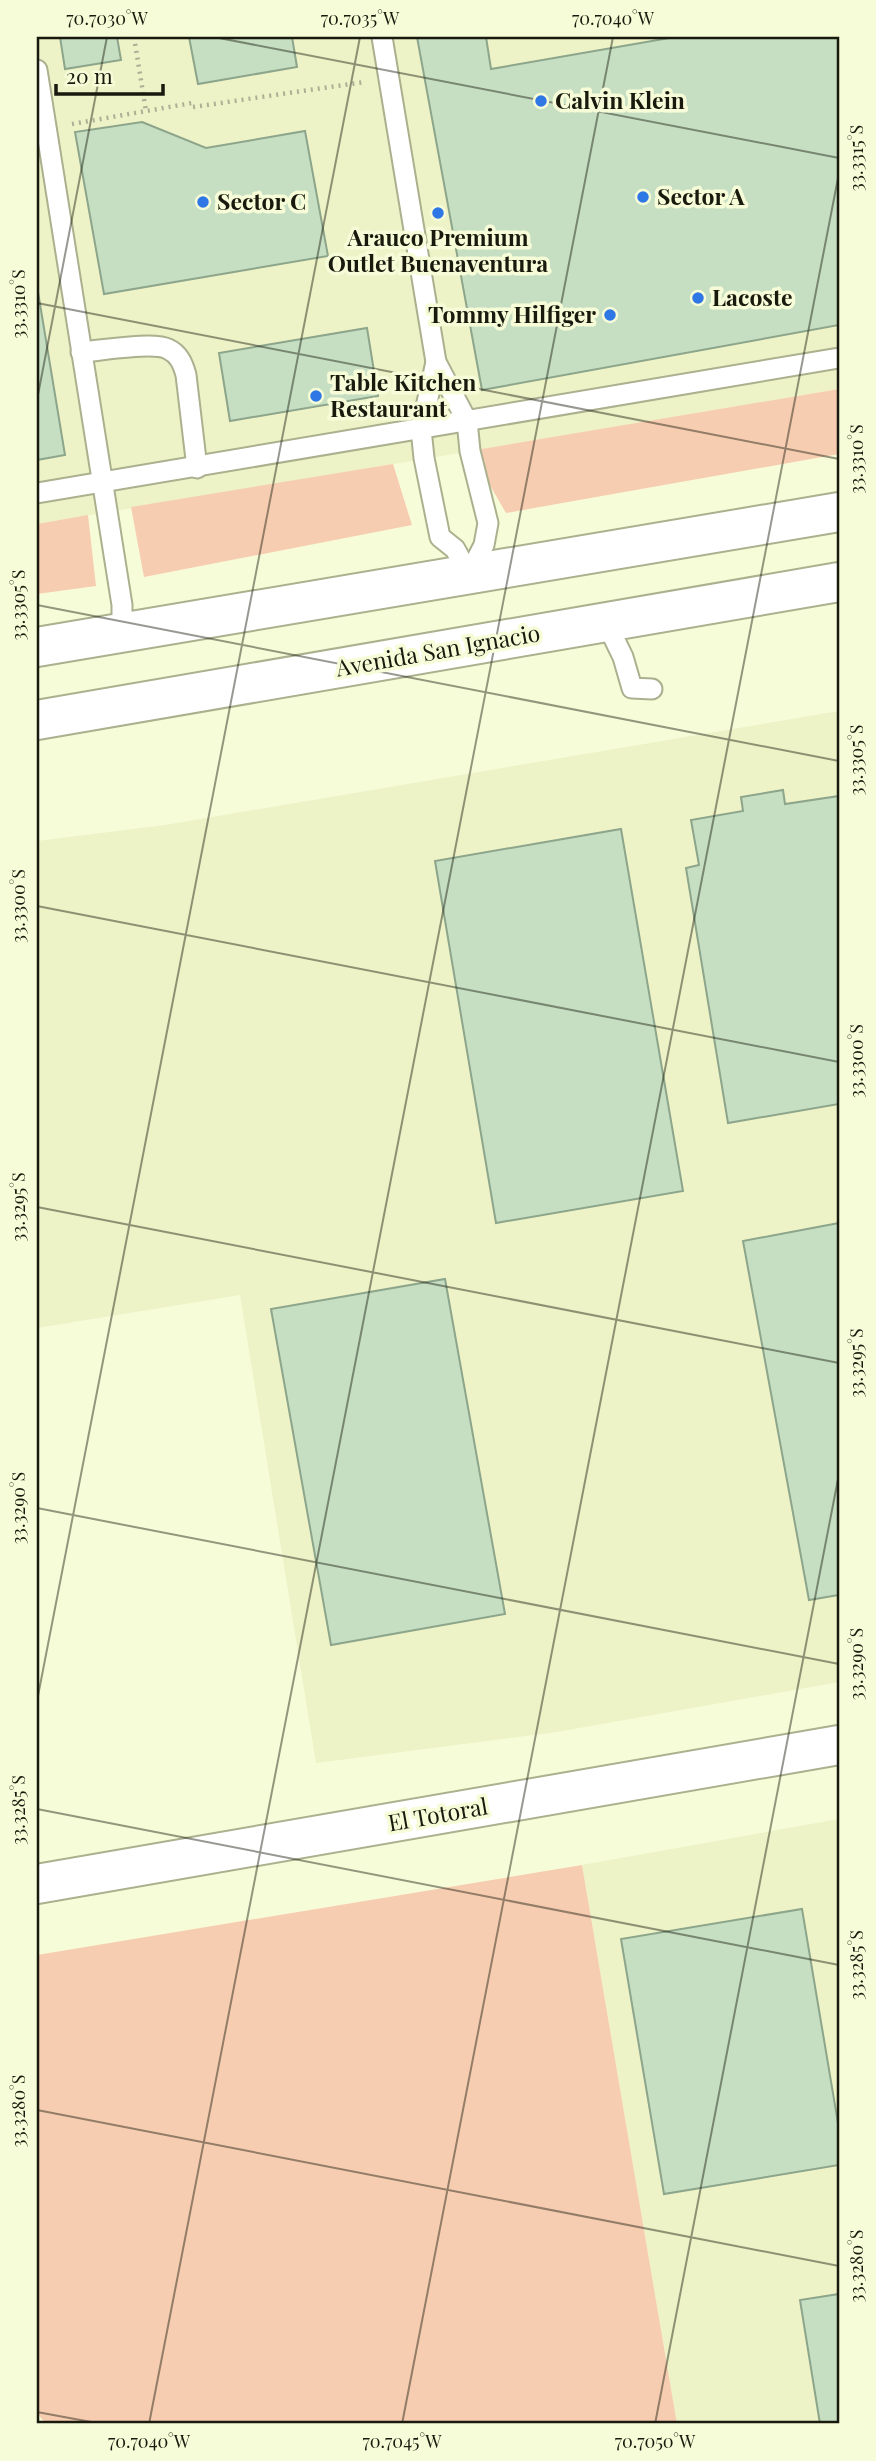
<svg xmlns="http://www.w3.org/2000/svg" width="876" height="2461" viewBox="0 0 876 2461" font-family="'Playfair Display',serif">
	<style>
		.built { fill: #edf2c7 }
		.green { fill: #f7cdb2 }
		.building { fill: #c6dfc3; stroke: #8da58a; stroke-width: 2 }
		.lines { fill: none; stroke-linecap: round; stroke-linejoin: round }
		.service-casing { stroke: #abb08e; stroke-width: 23 }
		.minor-casing { stroke: #abb08e; stroke-width: 42 }
		.secondary-casing { stroke: #abb08e; stroke-width: 42 }
		.path { stroke: #acb094; stroke-width: 4.5; stroke-dasharray: 2 5; stroke-linecap: butt }
		.service { stroke: #fff; stroke-width: 19 }
		.minor { stroke: #fff; stroke-width: 38 }
		.secondary { stroke: #fff; stroke-width: 38 }
		.ticks { fill: none; stroke: #191a0d; stroke-width: 2; stroke-opacity: 0.45 }
		.poi-dot { fill: #2e77e4; stroke: #f7fcd8; stroke-width: 2.5 }
		.labels { text-anchor: middle; stroke-width: 7; stroke-linejoin: round; paint-order: stroke }
		.poi-label { font-size: 23px; font-weight: bold; fill: #191a0d; stroke: #f7fcd8; text-anchor: start }
		.street-label { font-size: 23px; fill: #191a0d; stroke: #f7fcd8 }
		.neatline { fill: none; stroke: #191a0d; stroke-width: 2.5 }
		.ticks-label { font-size: 18px; text-anchor: middle; fill: #191a0d }
	</style>
	<rect width="100%" height="100%" fill="#f7fcd8"/>
	<!-- built -->
	<g class="built">
		<polygon points="37,37 839,37 839,389 37,524"/>
		<polygon points="839,711 839,1682 557,1732 316,1763 240,1295 37,1328 37,841 165,825"/>
		<polygon points="839,1819 839,2424 677,2424 582,1865"/>
	</g>
	<!-- green -->
	<g class="green">
		<polygon points="839,389 839,454 506,513 470,451"/>
		<polygon points="393,464 412,525 144,577 131,507"/>
		<polygon points="88,515 96,586 37,594 37,524"/>
		<polygon points="582,1865 677,2424 46,2424 37,2413 37,1955"/>
	</g>
	<!-- building -->
	<g class="building">
		<polygon points="60,37 117,37 121,60 65,69"/>
		<polygon points="189,37 292,37 297,67 198,84"/>
		<polygon points="417,37 486,37 491,69 675,37 839,37 839,325 482,390"/>
		<polygon points="142,122 206,148 305,131 328,256 104,294 75,132"/>
		<polygon points="37,286 65,455 37,460"/>
		<polygon points="367,328 378,396 230,421 219,353"/>
		<polygon points="783,790 785,804 839,796 839,1104 728,1123 686,868 699,865 691,820 743,811 741,797"/>
		<polygon points="621,829 683,1191 496,1223 435,861"/>
		<polygon points="839,1223 839,1595 809,1600 743,1241"/>
		<polygon points="445,1279 505,1614 331,1645 271,1309"/>
		<polygon points="802,1909 839,2129 839,2165 664,2194 621,1939"/>
		<polygon points="839,2294 839,2424 820,2424 800,2300"/>
	</g>
	<g class="lines">
		<defs>
			<g id="service">
				<polyline points="382,37 436,362 467,421 470,451 488,523 484,545 469,574"/>
				<polyline points="37,70 122,605 122,633"/>
				<path d="M81 352C100 351 153 341 168 349 179 354 183 364 186 375L197 468"/>
				<polyline points="436,362 421,429 424,458 440,537 455,549 469,574"/>
				<polyline points="37,493 839,358"/>
				<polyline points="606,622 623,657 632,688 652,689"/>
			</g>
			<polyline id="minor" points="37,1884 839,1745"/>
			<g id="secondary">
				<polyline points="37,647 839,512"/>
				<polyline points="37,720 839,582"/>
			</g>
		</defs>
		<!-- service casing -->
		<use href="#service" class="service-casing"/>
		<!-- minor casing -->
		<use href="#minor" class="minor-casing"/>
		<!-- secondary casing -->
		<use href="#secondary" class="secondary-casing"/>
		<!-- path -->
		<g class="path">
			<polyline points="134,37 146,111"/>
			<polyline points="72,124 192,103 193,107 364,82"/>
		</g>
		<!-- service -->
		<use href="#service" class="service"/>
		<!-- minor -->
		<use href="#minor" class="minor"/>
		<!-- secondary -->
		<use href="#secondary" class="secondary"/>
	</g>
	<!-- ticks -->
	<path class="ticks" d="M214 37 839 158M37 303 839 459M37 400 107 37M37 605 839 761M37 906 839 1062M37 1207 839 1363M37 1508 839 1664M37 1701 360 37M37 1809 839 1965M37 2110 839 2266M37 2412 102 2424M149 2424 613 37M402 2424 839 173M655 2424 839 1474"/>
	<!-- markers -->
	<g class="poi-dot">
		<circle cx="541" cy="101" r="7"/>
		<circle cx="643" cy="197" r="7"/>
		<circle cx="203" cy="202" r="7"/>
		<circle cx="438" cy="213" r="7"/>
		<circle cx="698" cy="298" r="7"/>
		<circle cx="610" cy="315" r="7"/>
		<circle cx="316" cy="396" r="7"/>
	</g>
	<g class="labels">
		<!-- poi labels -->
		<g class="poi-label">
			<text x="555" y="109">Calvin Klein</text>
			<text x="657" y="205">Sector A</text>
			<text x="217" y="210">Sector C</text>
			<text x="438" y="246" text-anchor="middle">Arauco Premium<tspan x="438" dy="26">Outlet Buenaventura</tspan></text>
			<text x="712" y="306">Lacoste</text>
			<text x="596" y="323" text-anchor="end">Tommy Hilfiger</text>
			<text x="330" y="391">Table Kitchen<tspan x="330" dy="26">Restaurant</tspan></text>
		</g>
		<!-- street labels -->
		<g class="street-label">
			<text transform="translate(438 651) rotate(-10)" y="8">Avenida San Ignacio</text>
			<text transform="translate(438 1815) rotate(-10)" y="8">El Totoral</text>
		</g>
	</g>
	<!-- border -->
	<rect width="876" height="2461" fill="none" stroke="#f7fcd8" stroke-width="77"/>
	<!-- scale -->
	<path d="M56 84v10h107v-10" fill="none" stroke="#191a0d" stroke-width="3.5"/>
	<text x="66" y="84" font-size="21" fill="#191a0d" stroke="#f7fcd8" stroke-width="5" paint-order="stroke">20 m</text>
	<rect x="38" y="38" width="800" height="2384" class="neatline"/>
	<g class="ticks-label">
		<text x="107" y="25">70.7030°W</text>
		<text x="360" y="25">70.7035°W</text>
		<text x="613" y="25">70.7040°W</text>
		<text transform="translate(857 158) rotate(-90)" y="6">33.3315°S</text>
		<text transform="translate(19 304) rotate(-90)" y="6">33.3310°S</text>
		<text transform="translate(857 459) rotate(-90)" y="6">33.3310°S</text>
		<text transform="translate(19 605) rotate(-90)" y="6">33.3305°S</text>
		<text transform="translate(857 760) rotate(-90)" y="6">33.3305°S</text>
		<text transform="translate(19 906) rotate(-90)" y="6">33.3300°S</text>
		<text transform="translate(857 1061) rotate(-90)" y="6">33.3300°S</text>
		<text transform="translate(19 1207) rotate(-90)" y="6">33.3295°S</text>
		<text transform="translate(857 1363) rotate(-90)" y="6">33.3295°S</text>
		<text transform="translate(19 1508) rotate(-90)" y="6">33.3290°S</text>
		<text transform="translate(857 1664) rotate(-90)" y="6">33.3290°S</text>
		<text transform="translate(19 1810) rotate(-90)" y="6">33.3285°S</text>
		<text transform="translate(857 1965) rotate(-90)" y="6">33.3285°S</text>
		<text transform="translate(19 2111) rotate(-90)" y="6">33.3280°S</text>
		<text transform="translate(857 2266) rotate(-90)" y="6">33.3280°S</text>
		<text x="149" y="2448">70.7040°W</text>
		<text x="402" y="2448">70.7045°W</text>
		<text x="655" y="2448">70.7050°W</text>
	</g>
</svg>
